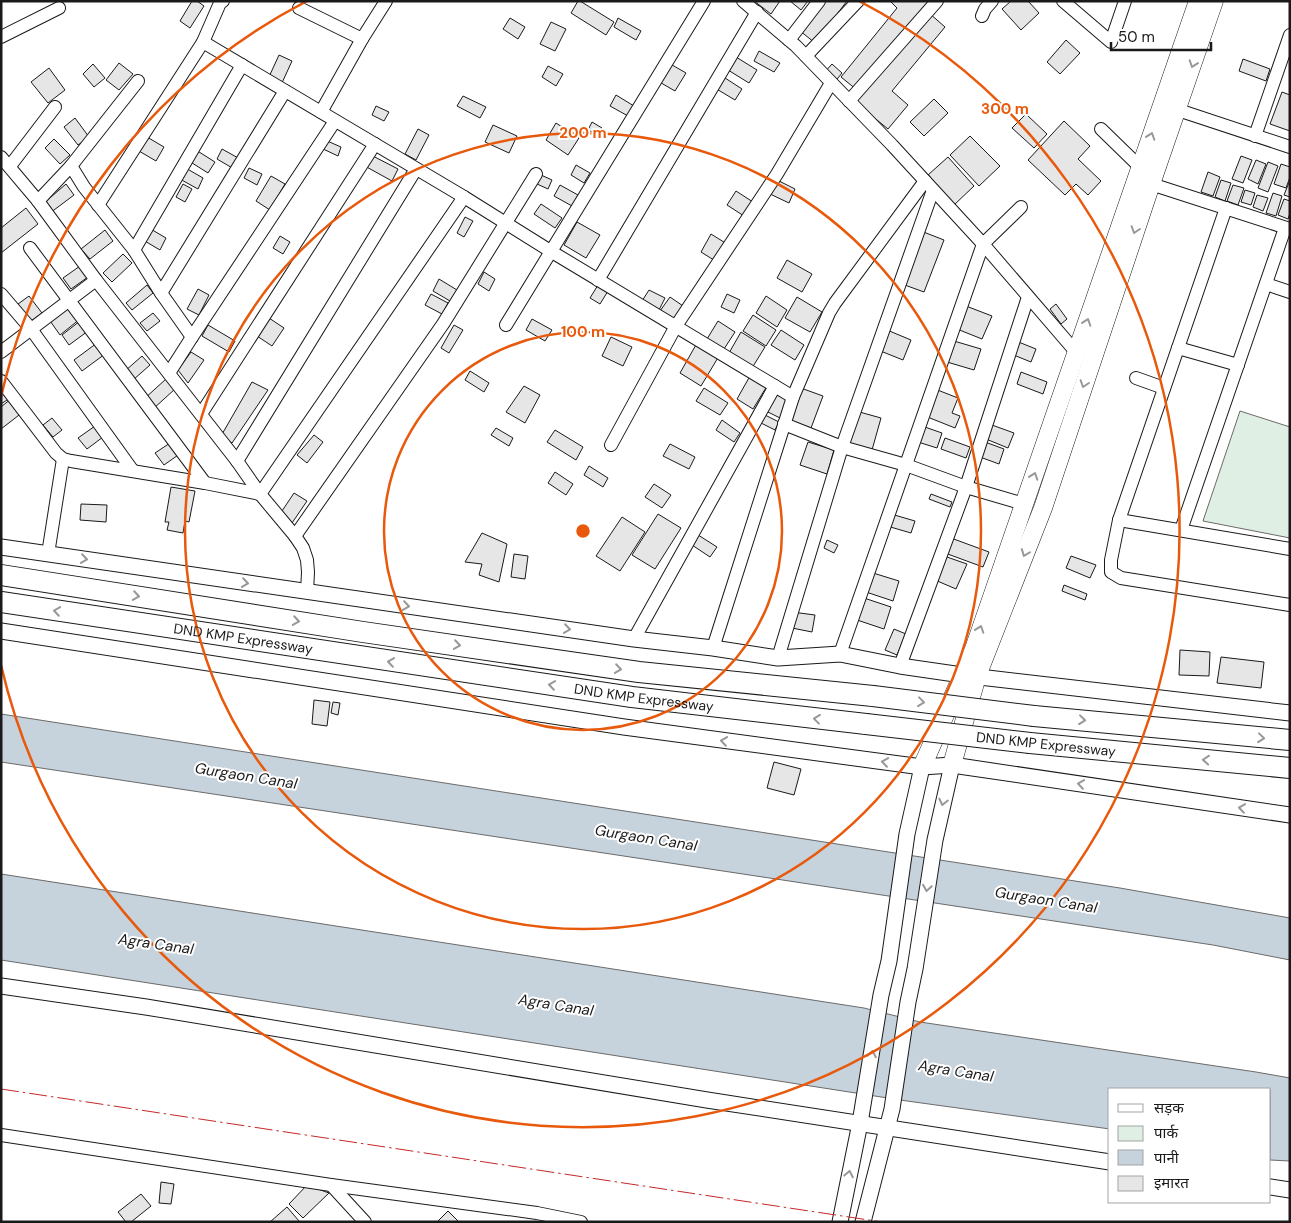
<svg xmlns="http://www.w3.org/2000/svg" width="1291" height="1223" viewBox="0 0 1291 1223" font-family="'DM Sans','Noto Sans Devanagari',sans-serif">
	<style>
		.green { fill: #e0efe3; stroke: #6a6a6a }
		.water { fill: #c6d2dc; stroke: #6a6a6a }
		.building { fill: #e6e6e6; stroke: #1a1a1a }
		.lines { fill: none; stroke-linecap: round; stroke-linejoin: round }
		.minor-casing { stroke: #1a1a1a; stroke-width: 14 }
		.tertiary-casing { stroke: #1a1a1a; stroke-width: 17 }
		.secondary-casing { stroke: #1a1a1a; stroke-width: 19 }
		.trunk-casing { stroke: #1a1a1a; stroke-width: 22 }
		.minor { stroke: #fff; stroke-width: 12 }
		.tertiary { stroke: #fff; stroke-width: 15 }
		.secondary { stroke: #fff; stroke-width: 18 }
		.trunk { stroke: #fff; stroke-width: 20 }
		.trunk-bridge-casing { stroke: #1a1a1a; stroke-width: 22; stroke-linecap: butt }
		.trunk-bridge { stroke: #fff; stroke-width: 20 }
		.power { stroke: #c62828; stroke-width: 1; stroke-dasharray: 18 4 2.5 4; stroke-linecap: butt }
		.oneway { stroke: #989898 }
		.ring { fill: none; stroke: #e8590c; stroke-width: 2.5 }
		.labels { text-anchor: middle; stroke-width: 4; stroke-linejoin: round; paint-order: stroke }
		.street-label { font-size: 14px; fill: #1a1a1a; stroke: #fff }
		.water-label { font-size: 15px; font-style: italic; fill: #1a1a1a; stroke: #fff }
		.centre { fill: #e8590c; stroke: #fff; stroke-width: 2.5 }
		.ring-label { font-size: 15px; text-anchor: middle; font-weight: bold; fill: #e8590c; stroke: #fff; stroke-width: 4; stroke-linejoin: round; paint-order: stroke }
	</style>
	<rect width="100%" height="100%" fill="#fff"/>
	<!-- green -->
	<polygon class="green" points="1240,411 1290,427 1290,538 1203,521"/>
	<!-- water -->
	<g class="water">
		<polygon points="1,714 1120,888 1290,918 1290,960 1213,945 1,762"/>
		<polygon points="1,874 864,1008 920,1022 1256,1072 1290,1078 1290,1161 1270,1160 1270,1089 1110,1089 1110,1129 907,1101 1,960"/>
	</g>
	<!-- building -->
	<g class="building">
		<polygon points="192,1 197,1 204,6 190,28 180,21"/>
		<polygon points="578,1 580,1 614,22 606,35 571,13"/>
		<polygon points="754,1 780,1 771,14"/>
		<polygon points="790,1 808,1 801,10"/>
		<polygon points="822,1 847,1 815,43 799,30"/>
		<polygon points="890,1 930,1 857,90 841,77 897,8"/>
		<polygon points="1011,1 1028,1 1039,13 1021,30 1002,9"/>
		<polygon points="929,13 945,27 892,91 908,105 888,129 855,102"/>
		<polygon points="510,18 525,27 518,39 503,29"/>
		<polygon points="618,18 641,31 636,40 614,27"/>
		<polygon points="551,22 566,29 555,51 540,44"/>
		<polygon points="1066,40 1080,53 1060,74 1047,62"/>
		<polygon points="759,51 780,63 774,72 754,61"/>
		<polygon points="279,55 292,61 281,85 268,79"/>
		<polygon points="736,57 757,70 749,83 728,70"/>
		<polygon points="1243,59 1270,69 1266,81 1239,71"/>
		<polygon points="667,62 686,73 675,91 656,80"/>
		<polygon points="119,63 133,74 119,90 106,80"/>
		<polygon points="93,64 105,78 94,87 83,74"/>
		<polygon points="832,64 842,73 834,83 823,74"/>
		<polygon points="548,66 563,74 556,86 542,77"/>
		<polygon points="49,68 65,90 48,103 31,82"/>
		<polygon points="722,76 742,89 735,100 715,88"/>
		<polygon points="1282,92 1290,95 1290,131 1270,124"/>
		<polygon points="616,95 634,106 628,116 610,106"/>
		<polygon points="463,96 486,107 480,118 457,106"/>
		<polygon points="934,99 948,113 924,136 910,122"/>
		<polygon points="376,106 389,112 384,121 372,115"/>
		<polygon points="1026,114 1047,134 1034,148 1012,128"/>
		<polygon points="75,118 89,137 78,145 64,127"/>
		<polygon points="1064,121 1090,146 1078,159 1101,181 1088,195 1076,184 1065,195 1028,160"/>
		<polygon points="592,122 602,128 598,135 588,130"/>
		<polygon points="556,123 579,138 568,155 546,140"/>
		<polygon points="493,125 517,136 509,153 485,142"/>
		<polygon points="418,129 429,135 416,160 405,154"/>
		<polygon points="970,136 1000,166 979,186 950,155"/>
		<polygon points="147,137 164,147 156,161 139,151"/>
		<polygon points="54,139 70,155 60,164 45,148"/>
		<polygon points="325,140 341,147 338,156 321,148"/>
		<polygon points="222,149 240,159 234,169 217,159"/>
		<polygon points="196,150 215,162 208,173 189,161"/>
		<polygon points="369,154 398,169 392,181 363,165"/>
		<polygon points="1241,156 1252,160 1243,183 1232,179"/>
		<polygon points="948,157 974,186 954,205 928,175"/>
		<polygon points="1256,160 1266,164 1258,184 1248,179"/>
		<polygon points="1268,162 1278,166 1268,192 1258,188"/>
		<polygon points="1281,164 1290,167 1290,177 1286,188 1274,184"/>
		<polygon points="576,165 590,173 584,183 571,175"/>
		<polygon points="184,167 203,178 198,189 178,178"/>
		<polygon points="249,168 262,174 257,185 244,178"/>
		<polygon points="1208,172 1220,177 1213,196 1201,192"/>
		<polygon points="541,175 552,180 548,189 537,184"/>
		<polygon points="271,176 285,184 270,210 256,201"/>
		<polygon points="775,179 795,189 789,203 768,193"/>
		<polygon points="1221,180 1231,183 1225,201 1215,197"/>
		<polygon points="1290,180 1290,197 1284,195"/>
		<polygon points="66,184 74,195 50,213 44,203"/>
		<polygon points="183,184 192,189 185,202 176,197"/>
		<polygon points="560,185 578,195 572,206 554,196"/>
		<polygon points="1233,185 1244,188 1238,205 1227,201"/>
		<polygon points="1245,190 1255,193 1251,205 1241,202"/>
		<polygon points="736,191 753,202 744,216 727,205"/>
		<polygon points="1273,193 1282,196 1276,216 1266,213"/>
		<polygon points="1257,195 1268,198 1263,211 1253,207"/>
		<polygon points="1284,199 1290,201 1290,213 1288,219 1278,215"/>
		<polygon points="541,204 562,218 555,228 534,214"/>
		<polygon points="26,208 38,224 1,253 1,228"/>
		<polygon points="465,217 473,221 464,237 457,233"/>
		<polygon points="577,222 600,235 586,258 564,245"/>
		<polygon points="149,228 166,238 160,250 143,240"/>
		<polygon points="105,230 113,241 90,259 81,249"/>
		<polygon points="921,231 944,240 924,292 902,284"/>
		<polygon points="711,234 727,244 717,262 701,252"/>
		<polygon points="280,236 290,242 283,254 273,248"/>
		<polygon points="123,254 132,263 112,282 103,273"/>
		<polygon points="787,260 812,274 802,292 777,278"/>
		<polygon points="80,266 88,277 71,289 63,278"/>
		<polygon points="484,272 495,279 489,291 478,284"/>
		<polygon points="439,279 457,290 450,301 433,291"/>
		<polygon points="147,285 153,293 132,310 126,303"/>
		<polygon points="598,285 608,291 600,304 590,298"/>
		<polygon points="198,289 209,295 199,315 187,309"/>
		<polygon points="649,290 665,298 659,310 642,301"/>
		<polygon points="431,294 448,303 442,314 425,305"/>
		<polygon points="727,294 740,300 734,313 721,307"/>
		<polygon points="29,296 42,313 31,321 18,304"/>
		<polygon points="766,296 787,310 777,327 756,313"/>
		<polygon points="670,297 686,308 676,322 660,311"/>
		<polygon points="797,297 822,312 810,332 785,318"/>
		<polygon points="68,304 80,319 60,335 48,318"/>
		<polygon points="1056,304 1067,319 1061,324 1050,309"/>
		<polygon points="966,306 992,316 982,339 957,329"/>
		<polygon points="153,313 160,321 147,331 140,323"/>
		<polygon points="753,315 776,330 766,346 743,331"/>
		<polygon points="266,316 284,328 272,346 254,334"/>
		<polygon points="532,319 552,330 545,341 526,330"/>
		<polygon points="80,321 88,331 69,345 62,335"/>
		<polygon points="718,321 735,332 724,349 707,339"/>
		<polygon points="208,325 235,341 229,352 202,336"/>
		<polygon points="454,325 463,330 449,353 441,348"/>
		<polygon points="781,330 804,345 795,360 771,345"/>
		<polygon points="887,330 911,340 903,360 878,350"/>
		<polygon points="741,332 765,347 752,368 729,353"/>
		<polygon points="611,337 632,347 623,366 602,356"/>
		<polygon points="954,341 981,349 974,370 947,362"/>
		<polygon points="1016,341 1036,349 1031,362 1011,354"/>
		<polygon points="97,343 105,354 82,371 74,360"/>
		<polygon points="697,343 719,356 701,386 680,373"/>
		<polygon points="191,352 204,360 188,383 178,370"/>
		<polygon points="142,356 150,365 133,380 125,371"/>
		<polygon points="470,371 489,383 484,392 465,380"/>
		<polygon points="1021,372 1047,382 1043,394 1017,384"/>
		<polygon points="750,376 767,386 753,409 737,399"/>
		<polygon points="166,379 175,389 153,409 144,399"/>
		<polygon points="252,382 268,390 232,443 221,436"/>
		<polygon points="524,386 540,395 525,423 506,412"/>
		<polygon points="1,387 10,398 1,404"/>
		<polygon points="798,387 823,396 811,428 786,419"/>
		<polygon points="704,388 728,403 720,415 696,401"/>
		<polygon points="935,389 958,398 952,413 960,416 955,428 925,416"/>
		<polygon points="774,394 788,399 780,418 766,411"/>
		<polygon points="12,398 23,412 1,429 1,407"/>
		<polygon points="856,411 881,418 872,450 847,443"/>
		<polygon points="761,413 779,422 775,430 757,421"/>
		<polygon points="52,418 62,430 53,437 43,425"/>
		<polygon points="722,420 740,433 734,442 716,430"/>
		<polygon points="992,425 1014,433 1008,448 986,439"/>
		<polygon points="95,426 103,437 87,449 78,438"/>
		<polygon points="922,426 942,433 937,448 918,442"/>
		<polygon points="496,428 513,438 509,446 491,435"/>
		<polygon points="555,430 583,447 576,460 547,442"/>
		<polygon points="314,435 323,442 307,463 297,455"/>
		<polygon points="945,438 970,447 966,458 941,449"/>
		<polygon points="173,441 181,453 164,465 155,453"/>
		<polygon points="808,442 834,450 827,474 800,465"/>
		<polygon points="985,442 1004,449 999,464 980,457"/>
		<polygon points="670,444 695,457 689,469 663,456"/>
		<polygon points="589,466 608,478 603,487 584,475"/>
		<polygon points="555,472 573,484 566,495 548,483"/>
		<polygon points="654,484 671,495 662,508 645,497"/>
		<polygon points="171,487 195,491 189,522 185,521 183,533 167,530 169,522 165,522"/>
		<polygon points="294,493 307,501 292,523 280,514"/>
		<polygon points="931,494 952,502 950,507 929,499"/>
		<polygon points="81,504 107,505 106,522 80,520"/>
		<polygon points="658,514 681,528 655,569 632,555"/>
		<polygon points="891,514 915,521 911,533 887,526"/>
		<polygon points="622,517 645,532 620,571 596,556"/>
		<polygon points="482,533 507,544 499,582 479,575 482,564 465,562"/>
		<polygon points="695,533 717,547 710,557 689,543"/>
		<polygon points="951,538 989,552 983,567 945,553"/>
		<polygon points="827,540 838,545 834,553 824,548"/>
		<polygon points="514,554 528,556 525,579 511,577"/>
		<polygon points="944,556 967,564 956,589 935,580"/>
		<polygon points="1071,556 1096,565 1090,578 1066,568"/>
		<polygon points="873,573 899,581 893,601 866,592"/>
		<polygon points="1064,585 1087,594 1085,600 1062,591"/>
		<polygon points="864,598 891,607 884,629 857,620"/>
		<polygon points="792,612 815,615 812,632 787,627"/>
		<polygon points="894,629 906,634 897,655 885,650"/>
		<polygon points="1180,650 1210,652 1209,676 1179,675"/>
		<polygon points="1221,657 1264,662 1261,688 1217,683"/>
		<polygon points="314,700 330,702 327,726 312,724"/>
		<polygon points="333,702 340,703 338,715 331,713"/>
		<polygon points="774,762 801,769 794,795 767,788"/>
		<polygon points="161,1182 174,1184 171,1204 159,1203"/>
		<polygon points="307,1185 329,1193 303,1218 289,1204"/>
		<polygon points="141,1194 151,1206 131,1222 126,1222 118,1212"/>
		<polygon points="287,1207 299,1221 298,1222 270,1222"/>
		<polygon points="448,1211 459,1222 437,1222"/>
	</g>
	<g class="lines">
		<defs>
			<g id="minor">
				<polyline points="743,1 796,46 892,145 983,244 1076,352"/>
				<polyline points="1063,1 1111,42 1125,1"/>
				<polyline points="299,8 362,39"/>
				<polyline points="982,16 985,9 992,1"/>
				<polyline points="1,37 59,8"/>
				<polyline points="789,40 819,1"/>
				<polyline points="203,42 464,197 552,252 793,397"/>
				<polyline points="806,56 858,1"/>
				<polyline points="849,101 937,1"/>
				<polyline points="1169,107 1290,147"/>
				<polyline points="321,112 362,39 386,1"/>
				<polyline points="1101,129 1140,167"/>
				<polyline points="1255,136 1290,35"/>
				<polyline points="1,157 38,201 96,280 237,461 260,494 295,536 303,548 307,560 308,572 307,592"/>
				<polyline points="10,166 55,107"/>
				<polyline points="71,166 84,187 134,250 161,293 192,337"/>
				<polyline points="1151,184 1290,229"/>
				<polyline points="38,201 71,166 138,81"/>
				<polyline points="98,205 203,42 220,3 223,1"/>
				<polyline points="1226,208 1119,520 1111,560 1111,572 1121,578 1290,605"/>
				<polyline points="30,248 205,483"/>
				<polyline points="134,250 242,65"/>
				<polyline points="598,280 757,12"/>
				<polyline points="1266,284 1290,292"/>
				<polyline points="161,293 285,91"/>
				<polyline points="1,294 31,329 133,471"/>
				<polyline points="506,325 704,1"/>
				<polyline points="1178,348 1238,365"/>
				<polyline points="1,352 96,280"/>
				<polyline points="169,373 192,337 335,121"/>
				<polyline points="1136,378 1164,388"/>
				<polyline points="1,381 56,453 63,459 71,461 205,483 260,494 464,197"/>
				<polyline points="201,414 375,144"/>
				<polyline points="784,424 842,447 906,465 966,487 1024,504"/>
				<polyline points="611,445 676,326 777,174 831,83"/>
				<polyline points="237,461 416,169"/>
				<polyline points="1119,520 1290,549"/>
				<polyline points="1181,530 1285,228"/>
				<polyline points="295,536 443,324 536,174"/>
				<polyline points="48,554 63,459"/>
				<polyline points="634,639 775,386"/>
				<polyline points="713,648 793,397 829,313 835,303 925,181"/>
				<polyline points="840,654 983,244 1021,207"/>
				<polyline points="778,658 842,447 933,190"/>
				<polyline points="900,666 966,487 1028,297"/>
				<polyline points="1,1135 331,1185 537,1213 581,1222"/>
				<polyline points="331,1185 365,1222"/>
			</g>
			<g id="tertiary">
				<polyline points="1,547 634,639 713,648 778,658 840,654 900,666 962,675 1290,713"/>
				<polyline points="1,631 624,727 922,767 952,765 1290,815"/>
				<polyline points="1,986 146,1007 707,1100 1110,1162"/>
				<polyline points="1270,1187 1290,1190"/>
				<polyline points="840,1222 860,1123 881,995 889,961 907,834 922,767"/>
				<polyline points="863,1222 892,1109 908,1002 915,969 935,840 952,765"/>
			</g>
			<g id="secondary">
				<polyline points="952,765 977,676 1043,508 1151,184 1214,1"/>
				<polyline points="922,767 974,649 1198,1"/>
			</g>
			<g id="trunk">
				<polyline points="1,575 363,632 639,672 873,696"/>
				<path id="s1" d="M1 602 632 697 866 724"/>
				<polyline points="1034,716 1290,740"/>
				<polyline points="1030,743 1290,768"/>
			</g>
		</defs>
		<!-- minor casing -->
		<use href="#minor" class="minor-casing"/>
		<!-- tertiary casing -->
		<use href="#tertiary" class="tertiary-casing"/>
		<!-- secondary casing -->
		<use href="#secondary" class="secondary-casing"/>
		<!-- trunk casing -->
		<use href="#trunk" class="trunk-casing"/>
		<!-- minor -->
		<use href="#minor" class="minor"/>
		<!-- tertiary -->
		<use href="#tertiary" class="tertiary"/>
		<!-- secondary -->
		<use href="#secondary" class="secondary"/>
		<!-- trunk -->
		<use href="#trunk" class="trunk"/>
		<defs>
			<g id="trunk-bridge">
				<polyline points="873,696 1034,716"/>
				<polyline points="866,724 1030,743"/>
			</g>
		</defs>
		<!-- trunk-bridge casing -->
		<use href="#trunk-bridge" class="trunk-bridge-casing"/>
		<!-- trunk-bridge -->
		<use href="#trunk-bridge" class="trunk-bridge"/>
		<!-- power -->
		<polyline class="power" points="1,1089 882,1222"/>
	</g>
	<!-- one-way arrows -->
	<defs><path id="oneway-chevron" d="M-2-3.5L2.5 0L-2 3.5" fill="none" stroke-width="1.6" stroke-linecap="round" stroke-linejoin="round" transform="scale(1.25)"/></defs>
	<g class="oneway">
		<use href="#oneway-chevron" transform="translate(1193 64) rotate(109)"/>
		<use href="#oneway-chevron" transform="translate(1151 136) rotate(-71)"/>
		<use href="#oneway-chevron" transform="translate(1135 230) rotate(108)"/>
		<use href="#oneway-chevron" transform="translate(1087 322) rotate(-71)"/>
		<use href="#oneway-chevron" transform="translate(1084 384) rotate(108)"/>
		<use href="#oneway-chevron" transform="translate(1034 476) rotate(-71)"/>
		<use href="#oneway-chevron" transform="translate(1025 553) rotate(111)"/>
		<use href="#oneway-chevron" transform="translate(84 559) rotate(8)"/>
		<use href="#oneway-chevron" transform="translate(245 583) rotate(8)"/>
		<use href="#oneway-chevron" transform="translate(136 596) rotate(9)"/>
		<use href="#oneway-chevron" transform="translate(406 606) rotate(8)"/>
		<use href="#oneway-chevron" transform="translate(57 611) rotate(-171)"/>
		<use href="#oneway-chevron" transform="translate(296 621) rotate(9)"/>
		<use href="#oneway-chevron" transform="translate(567 629) rotate(8)"/>
		<use href="#oneway-chevron" transform="translate(980 629) rotate(-71)"/>
		<use href="#oneway-chevron" transform="translate(457 645) rotate(8)"/>
		<use href="#oneway-chevron" transform="translate(391 662) rotate(-172)"/>
		<use href="#oneway-chevron" transform="translate(618 669) rotate(8)"/>
		<use href="#oneway-chevron" transform="translate(552 685) rotate(-172)"/>
		<use href="#oneway-chevron" transform="translate(921 702) rotate(7)"/>
		<use href="#oneway-chevron" transform="translate(817 719) rotate(-173)"/>
		<use href="#oneway-chevron" transform="translate(1082 720) rotate(6)"/>
		<use href="#oneway-chevron" transform="translate(1261 738) rotate(6)"/>
		<use href="#oneway-chevron" transform="translate(724 741) rotate(-172)"/>
		<use href="#oneway-chevron" transform="translate(1206 760) rotate(-175)"/>
		<use href="#oneway-chevron" transform="translate(885 762) rotate(-172)"/>
		<use href="#oneway-chevron" transform="translate(1081 784) rotate(-172)"/>
		<use href="#oneway-chevron" transform="translate(943 802) rotate(103)"/>
		<use href="#oneway-chevron" transform="translate(1242 808) rotate(-172)"/>
		<use href="#oneway-chevron" transform="translate(927 888) rotate(99)"/>
		<use href="#oneway-chevron" transform="translate(872 1054) rotate(-80)"/>
		<use href="#oneway-chevron" transform="translate(849 1174) rotate(-79)"/>
	</g>
	<!-- distance rings -->
	<g class="ring">
		<circle cx="583" cy="531" r="199"/>
		<circle cx="583" cy="531" r="398"/>
		<path d="M1 397A597 597 0 0 1 307 1M859 1A597 597 0 1 1 1 665"/>
	</g>
	<g class="labels">
		<!-- street labels -->
		<g class="street-label">
			<text dy="5" stroke="none"><textPath href="#s1" startOffset="245">DND KMP Expressway</textPath></text>
			<text dy="5" stroke="none"><textPath href="#s1" startOffset="650">DND KMP Expressway</textPath></text>
			<text transform="translate(1046 744) rotate(6)" y="5">DND KMP Expressway</text>
		</g>
		<!-- water labels -->
		<g class="water-label">
			<text transform="translate(246 776) rotate(9)" y="5">Gurgaon Canal</text>
			<text transform="translate(646 838) rotate(9)" y="5">Gurgaon Canal</text>
			<text transform="translate(1046 900) rotate(9)" y="5">Gurgaon Canal</text>
			<text transform="translate(156 944) rotate(8)" y="5">Agra Canal</text>
			<text transform="translate(556 1005) rotate(9)" y="5">Agra Canal</text>
			<text transform="translate(956 1071) rotate(9)" y="5">Agra Canal</text>
		</g>
	</g>
	<circle cx="583" cy="531" r="8" class="centre"/>
	<g class="ring-label">
		<text x="1005" y="114">300 m</text>
		<text x="583" y="138">200 m</text>
		<text x="583" y="337">100 m</text>
	</g>
	<!-- border -->
	<rect width="1291" height="1223" fill="none" stroke="#1a1a1a" stroke-width="5"/>
	<!-- legend -->
	<rect x="1108" y="1088" width="162" height="115" fill="#ffffff" stroke="#a3a3a3"/>
	<rect x="1118" y="1104" width="25" height="8" fill="#ffffff" stroke="#a3a3a3"/>
	<text x="1154" y="1113" font-size="15" fill="#1a1a1a">सड़क</text>
	<rect x="1118" y="1126" width="25" height="15" fill="#e0efe3" stroke="#a3a3a3"/>
	<text x="1154" y="1138" font-size="15" fill="#1a1a1a">पार्क</text>
	<rect x="1118" y="1150" width="25" height="15" fill="#c6d2dc" stroke="#a3a3a3"/>
	<text x="1154" y="1163" font-size="15" fill="#1a1a1a">पानी</text>
	<rect x="1118" y="1176" width="25" height="15" fill="#e6e6e6" stroke="#a3a3a3"/>
	<text x="1154" y="1188" font-size="15" fill="#1a1a1a">इमारत</text>
	<!-- scale -->
	<path d="M1111 42v8h100v-8" fill="none" stroke="#1a1a1a" stroke-width="2.5"/>
	<text x="1118" y="42" font-size="15" fill="#1a1a1a" stroke="#ffffff" stroke-width="4" paint-order="stroke">50 m</text>
</svg>
